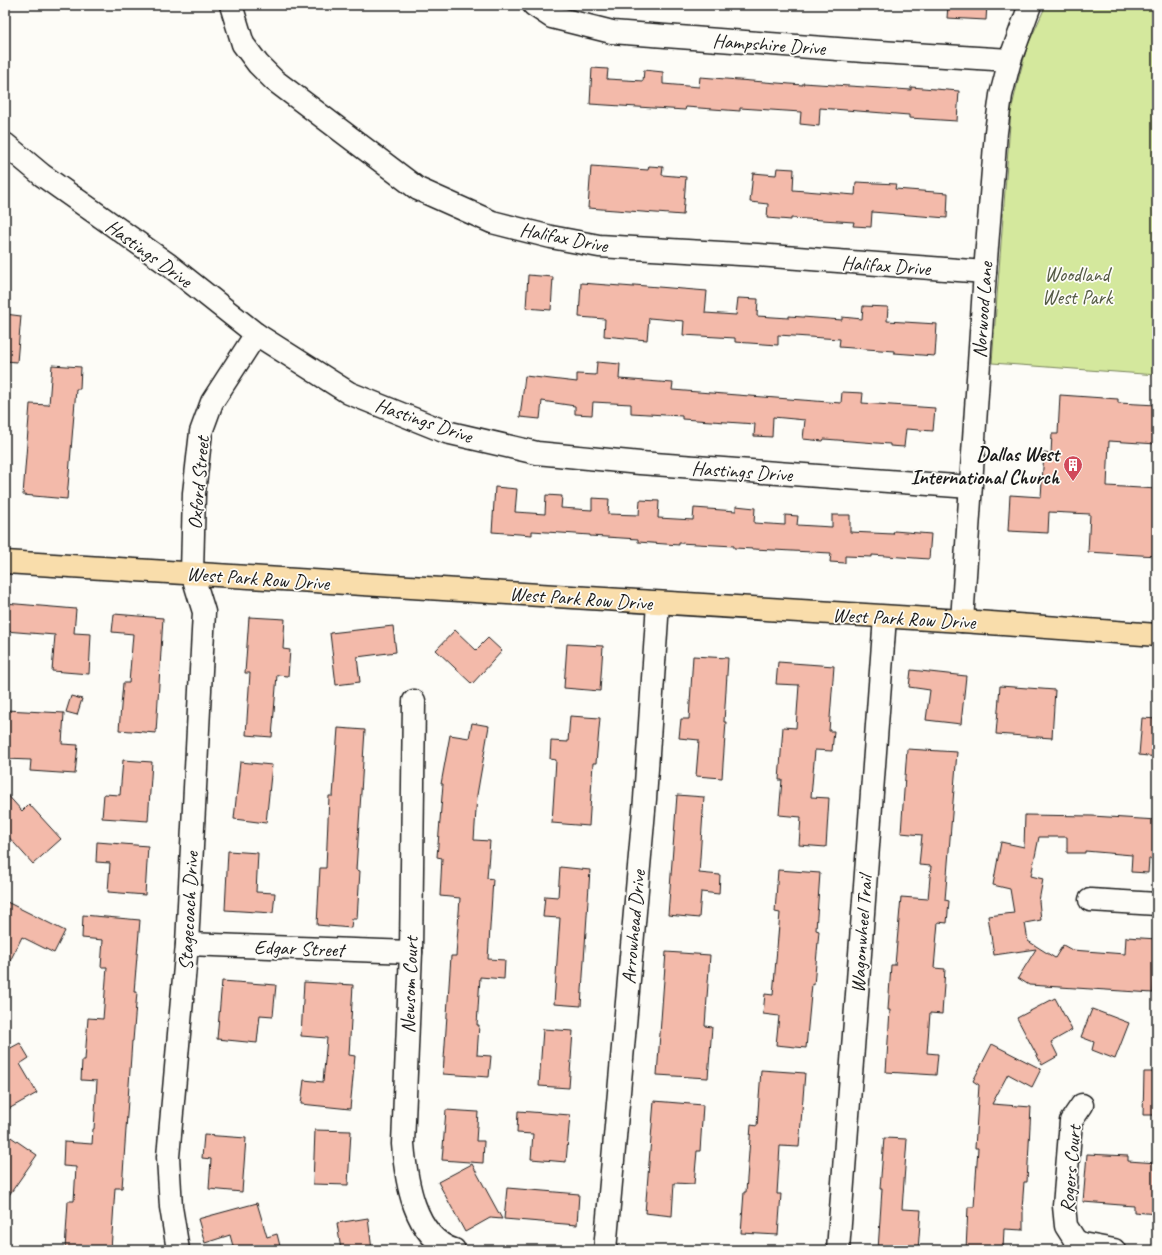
<svg xmlns="http://www.w3.org/2000/svg" width="1162" height="1255" viewBox="0 0 1162 1255" font-family="Caveat,sans-serif">
	<style>
		.green { fill: #d4e89d; stroke: #78825c }
		.building { fill: #f3baaa; stroke: #1c1c1c }
		.lines { fill: none; stroke-linecap: round; stroke-linejoin: round }
		.minor-casing { stroke: #1c1c1c; stroke-width: 25 }
		.major-casing { stroke: #1c1c1c; stroke-width: 25 }
		.minor { stroke: #fdfcf7; stroke-width: 22 }
		.major { stroke: #f9ddab; stroke-width: 22 }
		.labels { text-anchor: middle; stroke-width: 3.5; stroke-linejoin: round; paint-order: stroke }
		.street-label { font-size: 20px; fill: #1c1c1c; stroke: #fdfcf7 }
		.park-label { font-size: 20px; fill: #535943; stroke: #fdfcf7 }
		.poi-label { font-size: 20px; font-weight: bold; fill: #1c1c1c; stroke: #fdfcf7; text-anchor: end }
	</style>
	<rect width="100%" height="100%" fill="#fdfcf7"/>
	<filter id="ink" filterUnits="userSpaceOnUse"><feTurbulence type="fractalNoise" baseFrequency=".025" numOctaves="2"/><feDisplacementMap in="SourceGraphic" scale="8" xChannelSelector="R" yChannelSelector="G"/><feConvolveMatrix kernelMatrix="1 2 1 2 8 2 1 2 1" color-interpolation-filters="sRGB"/></filter>
	<g filter="url(#ink)">
		<!-- green -->
		<polygon class="green" points="1046,5 1157,5 1157,375 992,363 1011,111 1018,81 1027,47"/>
		<!-- building -->
		<g class="building">
			<polygon points="948,5 987,5 986,20 947,18"/>
			<polygon points="592,68 608,69 607,79 643,81 644,70 663,72 663,84 699,87 700,77 803,85 803,83 911,90 911,87 959,91 957,121 909,118 909,115 820,108 819,126 800,124 801,112 740,108 740,111 686,107 685,110 590,104"/>
			<polygon points="591,166 648,170 649,166 663,167 662,175 686,177 683,215 588,208"/>
			<polygon points="777,168 794,169 793,190 855,195 856,182 896,184 895,189 948,193 947,218 872,212 871,227 853,226 854,222 791,218 791,220 767,218 768,204 750,202 753,173 776,175"/>
			<polygon points="528,275 553,277 551,310 526,308"/>
			<polygon points="581,283 634,287 634,285 707,291 705,313 736,315 738,298 758,299 757,316 789,318 789,316 842,320 842,317 862,319 863,306 888,307 887,321 937,324 935,356 894,353 894,351 839,347 840,339 778,335 778,345 735,342 735,338 683,335 684,321 649,318 647,340 604,336 605,319 579,317"/>
			<polygon points="5,314 21,316 17,362 5,361"/>
			<polygon points="597,362 620,364 619,379 673,383 672,390 841,403 842,392 863,393 862,403 935,408 933,431 906,429 904,447 890,446 890,444 824,439 823,441 803,439 805,420 773,417 772,437 754,436 755,424 682,419 682,416 631,413 631,404 593,402 592,415 575,414 575,406 542,401 540,419 520,417 525,376 577,382 577,374 596,375"/>
			<polygon points="52,365 81,367 80,389 76,389 67,499 23,495 30,404 49,405"/>
			<polygon points="1060,395 1118,399 1118,403 1157,405 1157,444 1109,441 1107,486 1157,489 1157,556 1088,552 1090,514 1049,512 1048,533 1008,531 1010,495 1041,497 1044,453 1051,454 1052,434 1058,434"/>
			<polygon points="495,487 517,489 515,512 545,514 546,495 562,496 561,508 592,510 592,498 609,499 608,514 639,515 640,500 659,501 658,518 693,520 694,508 736,511 736,506 755,508 754,523 785,525 785,515 798,516 797,525 832,527 832,515 850,515 850,532 893,534 894,531 931,534 929,559 872,555 872,557 845,556 845,563 830,562 831,553 734,548 734,546 679,543 679,545 638,542 638,539 590,536 590,535 532,531 532,535 492,532"/>
			<polygon points="5,603 76,609 74,633 91,634 89,674 52,671 55,635 5,631"/>
			<polygon points="114,614 163,618 156,733 119,730 123,683 129,683 133,634 112,632"/>
			<polygon points="249,617 285,619 283,649 290,650 288,676 277,675 272,737 246,735 250,673 245,673"/>
			<polygon points="393,626 396,652 357,657 360,682 336,685 330,633"/>
			<polygon points="455,630 476,650 488,638 502,651 472,684 436,650"/>
			<polygon points="567,644 603,646 600,691 564,688"/>
			<polygon points="693,656 728,658 724,722 726,722 722,778 696,776 699,740 679,738 681,719 689,719"/>
			<polygon points="778,662 834,666 829,731 834,731 832,751 815,750 811,797 829,798 826,847 799,845 801,817 779,815 782,780 779,780 783,727 796,728 799,685 776,684"/>
			<polygon points="911,670 966,676 961,724 926,720 930,690 909,687"/>
			<polygon points="1000,686 1055,690 1052,738 996,734"/>
			<polygon points="71,696 82,699 77,715 66,712"/>
			<polygon points="5,710 64,713 62,744 78,745 75,774 30,771 31,760 5,759"/>
			<polygon points="570,716 600,718 596,763 593,763 589,826 552,823 556,760 550,759 551,741 568,742"/>
			<polygon points="1142,718 1157,719 1157,757 1139,755"/>
			<polygon points="472,723 489,726 477,795 474,840 490,841 487,878 493,879 488,959 505,960 504,979 480,977 477,1025 479,1025 477,1055 491,1056 489,1077 443,1074 451,956 456,956 460,898 440,896 442,858 437,857 443,784 441,784 450,735 469,738"/>
			<polygon points="338,728 365,730 356,870 360,871 357,919 352,919 351,928 317,925 320,868 326,868 329,796 333,796"/>
			<polygon points="907,749 957,752 945,900 949,901 947,923 938,922 934,968 945,969 942,1014 930,1013 927,1053 938,1054 936,1075 886,1072 890,1010 888,1010 891,965 895,965 901,897 928,899 931,866 919,865 922,835 901,833"/>
			<polygon points="123,760 152,762 148,821 102,818 104,794 120,795"/>
			<polygon points="240,762 272,765 266,823 234,819"/>
			<polygon points="5,792 22,811 29,804 61,839 33,864 5,833"/>
			<polygon points="677,795 704,797 699,873 720,875 719,894 701,892 699,918 668,915"/>
			<polygon points="1025,815 1092,816 1157,820 1157,859 1149,859 1148,873 1131,872 1132,855 1085,851 1085,853 1067,853 1067,837 1039,837 1031,876 1043,879 1039,901 1041,920 1025,923 1028,941 1055,958 1063,945 1072,950 1125,954 1126,937 1157,939 1153,993 1029,985 1018,978 1036,949 994,955 988,916 1014,913 1010,889 993,885 1001,842 1024,847"/>
			<polygon points="97,842 148,846 145,895 108,892 110,863 96,862"/>
			<polygon points="228,851 258,853 256,892 275,893 273,913 225,910"/>
			<polygon points="560,867 590,870 581,1006 554,1004 560,918 543,917 545,896 558,897"/>
			<polygon points="778,870 820,873 816,930 819,931 814,985 812,984 806,1048 776,1045 779,1016 763,1014 765,994 773,995 780,913 775,912"/>
			<polygon points="5,901 65,931 54,953 22,937 5,971"/>
			<polygon points="83,915 140,920 134,992 137,992 133,1041 132,1041 122,1188 115,1188 111,1250 65,1250 68,1201 74,1201 76,1167 63,1166 64,1142 92,1144 93,1129 94,1129 97,1081 81,1080 82,1060 85,1060 88,1018 103,1019 107,967 101,967 103,940 82,938"/>
			<polygon points="666,952 710,955 705,1026 712,1027 708,1078 657,1075"/>
			<polygon points="222,981 276,985 273,1016 260,1015 257,1043 217,1039"/>
			<polygon points="304,982 353,985 349,1055 355,1056 350,1109 301,1104 304,1080 323,1082 327,1038 301,1036"/>
			<polygon points="1055,998 1072,1030 1051,1042 1058,1056 1042,1065 1017,1018"/>
			<polygon points="1092,1009 1129,1023 1115,1059 1092,1050 1094,1042 1081,1037"/>
			<polygon points="543,1029 573,1031 569,1088 539,1086"/>
			<polygon points="20,1043 29,1058 20,1064 37,1093 5,1111 5,1051"/>
			<polygon points="992,1044 1041,1069 1032,1087 1008,1074 992,1104 1031,1107 1027,1182 1024,1182 1022,1209 1023,1209 1023,1230 1004,1229 1003,1250 966,1250 968,1207 974,1207 978,1148 975,1148 979,1085 973,1081"/>
			<polygon points="761,1070 805,1073 799,1147 780,1146 777,1194 781,1194 778,1235 741,1233 744,1192 746,1192 751,1125 757,1126"/>
			<polygon points="1144,1072 1157,1072 1157,1115 1143,1115"/>
			<polygon points="654,1101 703,1105 700,1151 697,1151 694,1184 674,1183 672,1216 645,1213"/>
			<polygon points="446,1110 478,1112 476,1141 484,1141 483,1163 442,1160"/>
			<polygon points="518,1111 570,1115 566,1162 531,1159 533,1134 517,1133"/>
			<polygon points="315,1130 351,1131 348,1185 313,1184"/>
			<polygon points="5,1133 37,1155 5,1201"/>
			<polygon points="204,1135 246,1138 242,1192 209,1189 211,1159 202,1158"/>
			<polygon points="884,1138 907,1139 902,1209 921,1210 918,1250 878,1250 882,1189 880,1189"/>
			<polygon points="1087,1154 1128,1156 1128,1161 1157,1163 1157,1214 1134,1212 1134,1206 1083,1202"/>
			<polygon points="472,1164 502,1219 490,1218 465,1232 438,1182"/>
			<polygon points="507,1188 579,1194 577,1225 504,1219"/>
			<polygon points="257,1203 267,1237 277,1234 281,1250 234,1250 230,1235 205,1243 198,1219"/>
			<polygon points="368,1218 372,1250 341,1250 337,1223"/>
		</g>
		<g class="lines">
			<defs>
				<g id="minor">
					<polyline points="231,5 243,44 258,64 274,80 418,189 492,222 551,237 599,246 757,255 985,272"/>
					<polyline points="534,5 552,17 612,32 864,51 1010,60"/>
					<polyline points="5,144 42,175 169,265 256,334 349,393 446,432 537,453 640,463 970,487"/>
					<polyline points="962,621 985,272 996,132 1001,95 1010,60 1030,5"/>
					<path d="M414 701 411 952 403 1144C406 1180 414 1237 454 1250"/>
					<polyline points="1090,900 1157,904"/>
					<polyline points="187,944 411,952"/>
					<polyline points="1082,1105 1071,1121 1064,1206 1066,1226 1075,1240 1082,1244 1114,1250"/>
					<polyline points="178,1250 171,1207 168,1157 187,944 204,612 192,573 194,493 201,432 212,402 256,334"/>
					<polyline points="605,1250 645,799 658,603"/>
					<polyline points="838,1250 885,617"/>
				</g>
				<polyline id="major" points="5,562 962,621 1157,635"/>
			</defs>
			<!-- minor casing -->
			<use href="#minor" class="minor-casing"/>
			<!-- major casing -->
			<use href="#major" class="major-casing"/>
			<!-- minor -->
			<use href="#minor" class="minor"/>
			<!-- major -->
			<use href="#major" class="major"/>
		</g>
	</g>
	<!-- icons -->
	<defs>
		<symbol id="building-pin" viewBox="-11 -11 22 30"><path d="M0 17L-7.5 6A9.5 9.5 0 1 1 7.5 6Z" fill="#d1495b" stroke="#fdfcf7"/><path d="M-4-6H4V6H1V3H-1V6H-4ZM-2.5-4.3h1.7v1.8h-1.7ZM.8-4.3h1.7v1.8H.8ZM-2.5-1h1.7V.8h-1.7ZM.8-1h1.7V.8H.8Z" fill="#fff"/></symbol>
	</defs>
	<g fill-rule="evenodd">
		<use href="#building-pin" x="1062" y="454" width="22" height="30"/>
	</g>
	<g class="labels">
		<!-- street labels -->
		<g class="street-label">
			<text transform="translate(769 44) rotate(4)" y="7">Hampshire Drive</text>
			<text transform="translate(564 237) rotate(11)" y="7">Halifax Drive</text>
			<text transform="translate(149 253) rotate(36)" y="7">Hastings Drive</text>
			<text transform="translate(886 265) rotate(4)" y="7">Halifax Drive</text>
			<text transform="translate(982 310) rotate(-86)" y="7">Norwood Lane</text>
			<text transform="translate(424 420) rotate(19)" y="7">Hastings Drive</text>
			<text transform="translate(742 471) rotate(4)" y="7">Hastings Drive</text>
			<text transform="translate(198 483) rotate(-85)" y="7">Oxford Street</text>
			<text transform="translate(258 578) rotate(4)" y="7">West Park Row Drive</text>
			<text transform="translate(581 598) rotate(4)" y="7">West Park Row Drive</text>
			<text transform="translate(904 618) rotate(3)" y="7">West Park Row Drive</text>
			<text transform="translate(188 911) rotate(-87)" y="7">Stagecoach Drive</text>
			<text transform="translate(633 927) rotate(-85)" y="7">Arrowhead Drive</text>
			<text transform="translate(861 934) rotate(-86)" y="7">Wagonwheel Trail</text>
			<text transform="translate(299 948) rotate(2)" y="7">Edgar Street</text>
			<text transform="translate(409 985) rotate(-88)" y="7">Newsom Court</text>
			<text transform="translate(1070 1169) rotate(-85)" y="7">Rogers Court</text>
		</g>
		<!-- park labels -->
		<g class="park-label">
			<text x="1077" y="281">Woodland<tspan x="1077" dy="23">West Park</tspan></text>
		</g>
		<!-- poi labels -->
		<g class="poi-label">
			<text x="1059" y="461">Dallas West<tspan x="1059" dy="23">International Church</tspan></text>
		</g>
	</g>
	<!-- margin -->
	<rect width="1162" height="1255" fill="none" stroke="#fdfcf7" stroke-width="20"/>
	<rect x="10" y="10" width="1142" height="1235" fill="none" stroke="#1c1c1c" stroke-width="1.5" filter="url(#ink)"/>
</svg>
